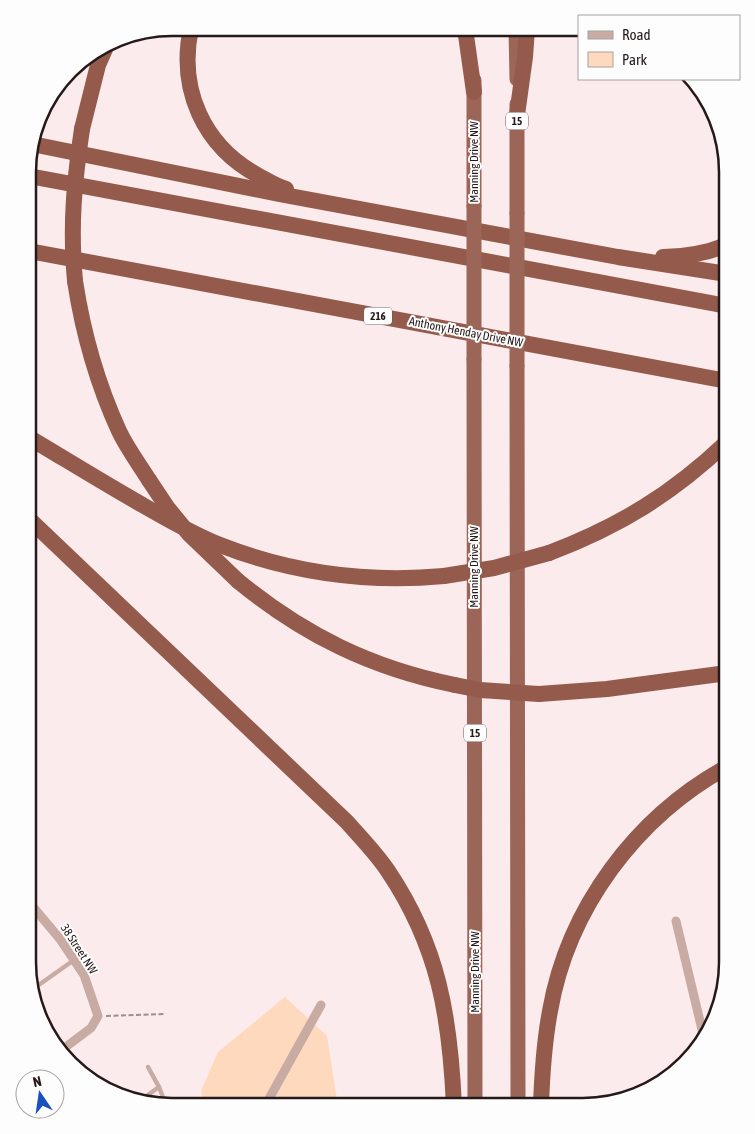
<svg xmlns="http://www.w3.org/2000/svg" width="755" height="1134" viewBox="0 0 755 1134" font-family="'Asap Condensed',sans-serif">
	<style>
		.green { fill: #fed9be }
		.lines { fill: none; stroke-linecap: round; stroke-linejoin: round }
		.path { stroke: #9c8e8f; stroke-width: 2; stroke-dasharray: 5 2.5; stroke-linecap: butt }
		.service { stroke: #c8aba3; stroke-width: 4.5 }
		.minor { stroke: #c8aba3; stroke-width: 9 }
		.trunk { stroke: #9b6658; stroke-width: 15 }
		.motorway { stroke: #945b4c; stroke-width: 16 }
		.trunk-bridge { stroke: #9b6658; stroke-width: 15 }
		.motorway-bridge { stroke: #945b4c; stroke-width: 16 }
		.labels { text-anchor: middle; stroke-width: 4; stroke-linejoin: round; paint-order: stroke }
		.shield { fill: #fdfdfd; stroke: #665d5e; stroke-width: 1 }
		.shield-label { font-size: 11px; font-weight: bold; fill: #26191a }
		.street-label { font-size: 12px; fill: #26191a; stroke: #fdfdfd }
		.rim { fill: none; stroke: #26191a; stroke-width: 2.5 }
	</style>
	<rect width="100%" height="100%" fill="#fbebec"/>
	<!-- green -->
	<polygon class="green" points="285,997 327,1036 338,1106 205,1105 201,1091 218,1052"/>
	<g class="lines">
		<!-- path -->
		<polyline class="path" points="106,1016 166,1014"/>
		<!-- service -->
		<g class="service">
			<polyline points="33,989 74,960"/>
			<polyline points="159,1087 166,1105"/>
			<polyline points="141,1100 159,1087 148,1067"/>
		</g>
		<!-- minor -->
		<g class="minor">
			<polyline points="28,901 60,939 84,975 98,1016 91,1028 63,1049"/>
			<polyline points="676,921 704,1038"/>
			<polyline points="265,1106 321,1005"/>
		</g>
		<!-- trunk -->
		<g class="trunk">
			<polyline points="516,29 517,79"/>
			<polyline points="474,80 474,206"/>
			<polyline points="517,104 517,213"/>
			<polyline points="474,359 475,1106"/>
			<polyline points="517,366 518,1106"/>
		</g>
		<!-- motorway -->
		<g class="motorway">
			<path d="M191 28C178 89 203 146 259 176 268 181 276 186 286 189"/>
			<polyline points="465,28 474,92"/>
			<polyline points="517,115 525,57 527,29"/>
			<polyline points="82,129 98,65 106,47"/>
			<polyline points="32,144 279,194 618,257 727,274"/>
			<polyline points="29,176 727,306"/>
			<polyline points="29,251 727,381"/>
			<path d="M663 257C685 257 707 253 727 245"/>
			<path d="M75 281C83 333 97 383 119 431 127 448 139 464 149 480"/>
			<path d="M28 437C65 459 102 482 139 503 165 518 192 534 220 545 292 573 367 583 444 576"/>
			<path d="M28 518 347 822C361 838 376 853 388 871 439 947 450 1017 454 1106"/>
			<path d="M549 553C620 526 672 494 727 442"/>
			<path d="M238 581C304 635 371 668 455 685"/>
			<polyline points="539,694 607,689 727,673"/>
			<path d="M541 1106C542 1075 544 1043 550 1011 568 908 636 817 727 767"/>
		</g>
		<!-- trunk-bridge -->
		<g class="trunk-bridge">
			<polyline points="474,206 474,359"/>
			<polyline points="517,213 517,366"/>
		</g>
		<!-- motorway-bridge -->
		<g class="motorway-bridge">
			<path d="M75 281C70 227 74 183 82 129"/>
			<polyline points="149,480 167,507 189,534 238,581"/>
			<polyline points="444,576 494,568 549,553"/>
			<polyline points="455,685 480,690 539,694"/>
		</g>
	</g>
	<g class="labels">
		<!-- shield labels -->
		<g class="shield">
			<rect x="506" y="112.5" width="22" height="17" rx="4"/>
			<rect x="364" y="307.5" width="28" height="17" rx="4"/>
			<rect x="464" y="724.5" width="22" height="17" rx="4"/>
		</g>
		<g class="shield-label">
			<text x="517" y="125">15</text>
			<text x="378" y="320">216</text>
			<text x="475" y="737">15</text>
		</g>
		<!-- street labels -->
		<g class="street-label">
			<text transform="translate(474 162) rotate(-90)" y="4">Manning Drive NW</text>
			<text transform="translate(466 332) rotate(11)" y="4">Anthony Henday Drive NW</text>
			<text transform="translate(474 567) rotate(-90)" y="4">Manning Drive NW</text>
			<text transform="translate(79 949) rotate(57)" y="4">38 Street NW</text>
			<text transform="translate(475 972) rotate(-90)" y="4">Manning Drive NW</text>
		</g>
	</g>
	<!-- crop -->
	<path d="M0 0H755V1134H0ZM172 36H583A136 136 0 0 1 719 172V962A136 136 0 0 1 583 1098H172A136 136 0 0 1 36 962V172A136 136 0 0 1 172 36Z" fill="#fdfdfd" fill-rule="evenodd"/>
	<path class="rim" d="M172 36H583A136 136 0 0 1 719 172V962A136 136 0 0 1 583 1098H172A136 136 0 0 1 36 962V172A136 136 0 0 1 172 36Z"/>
	<!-- legend -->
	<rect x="578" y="15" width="162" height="65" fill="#fdfdfd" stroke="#a7a2a2"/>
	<rect x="588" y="31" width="25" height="8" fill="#c8aba3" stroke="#a7a2a2"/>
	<text x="622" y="40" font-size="15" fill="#26191a">Road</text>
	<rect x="588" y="52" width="25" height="15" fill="#fed9be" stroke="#a7a2a2"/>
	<text x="622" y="65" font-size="15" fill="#26191a">Park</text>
	<!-- north arrow -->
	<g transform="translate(40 1094) rotate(347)"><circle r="24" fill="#fdfdfd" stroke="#a7a2a2"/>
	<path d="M0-4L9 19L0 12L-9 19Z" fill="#1b51be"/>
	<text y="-8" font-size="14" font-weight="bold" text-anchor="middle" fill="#26191a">N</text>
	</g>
</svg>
